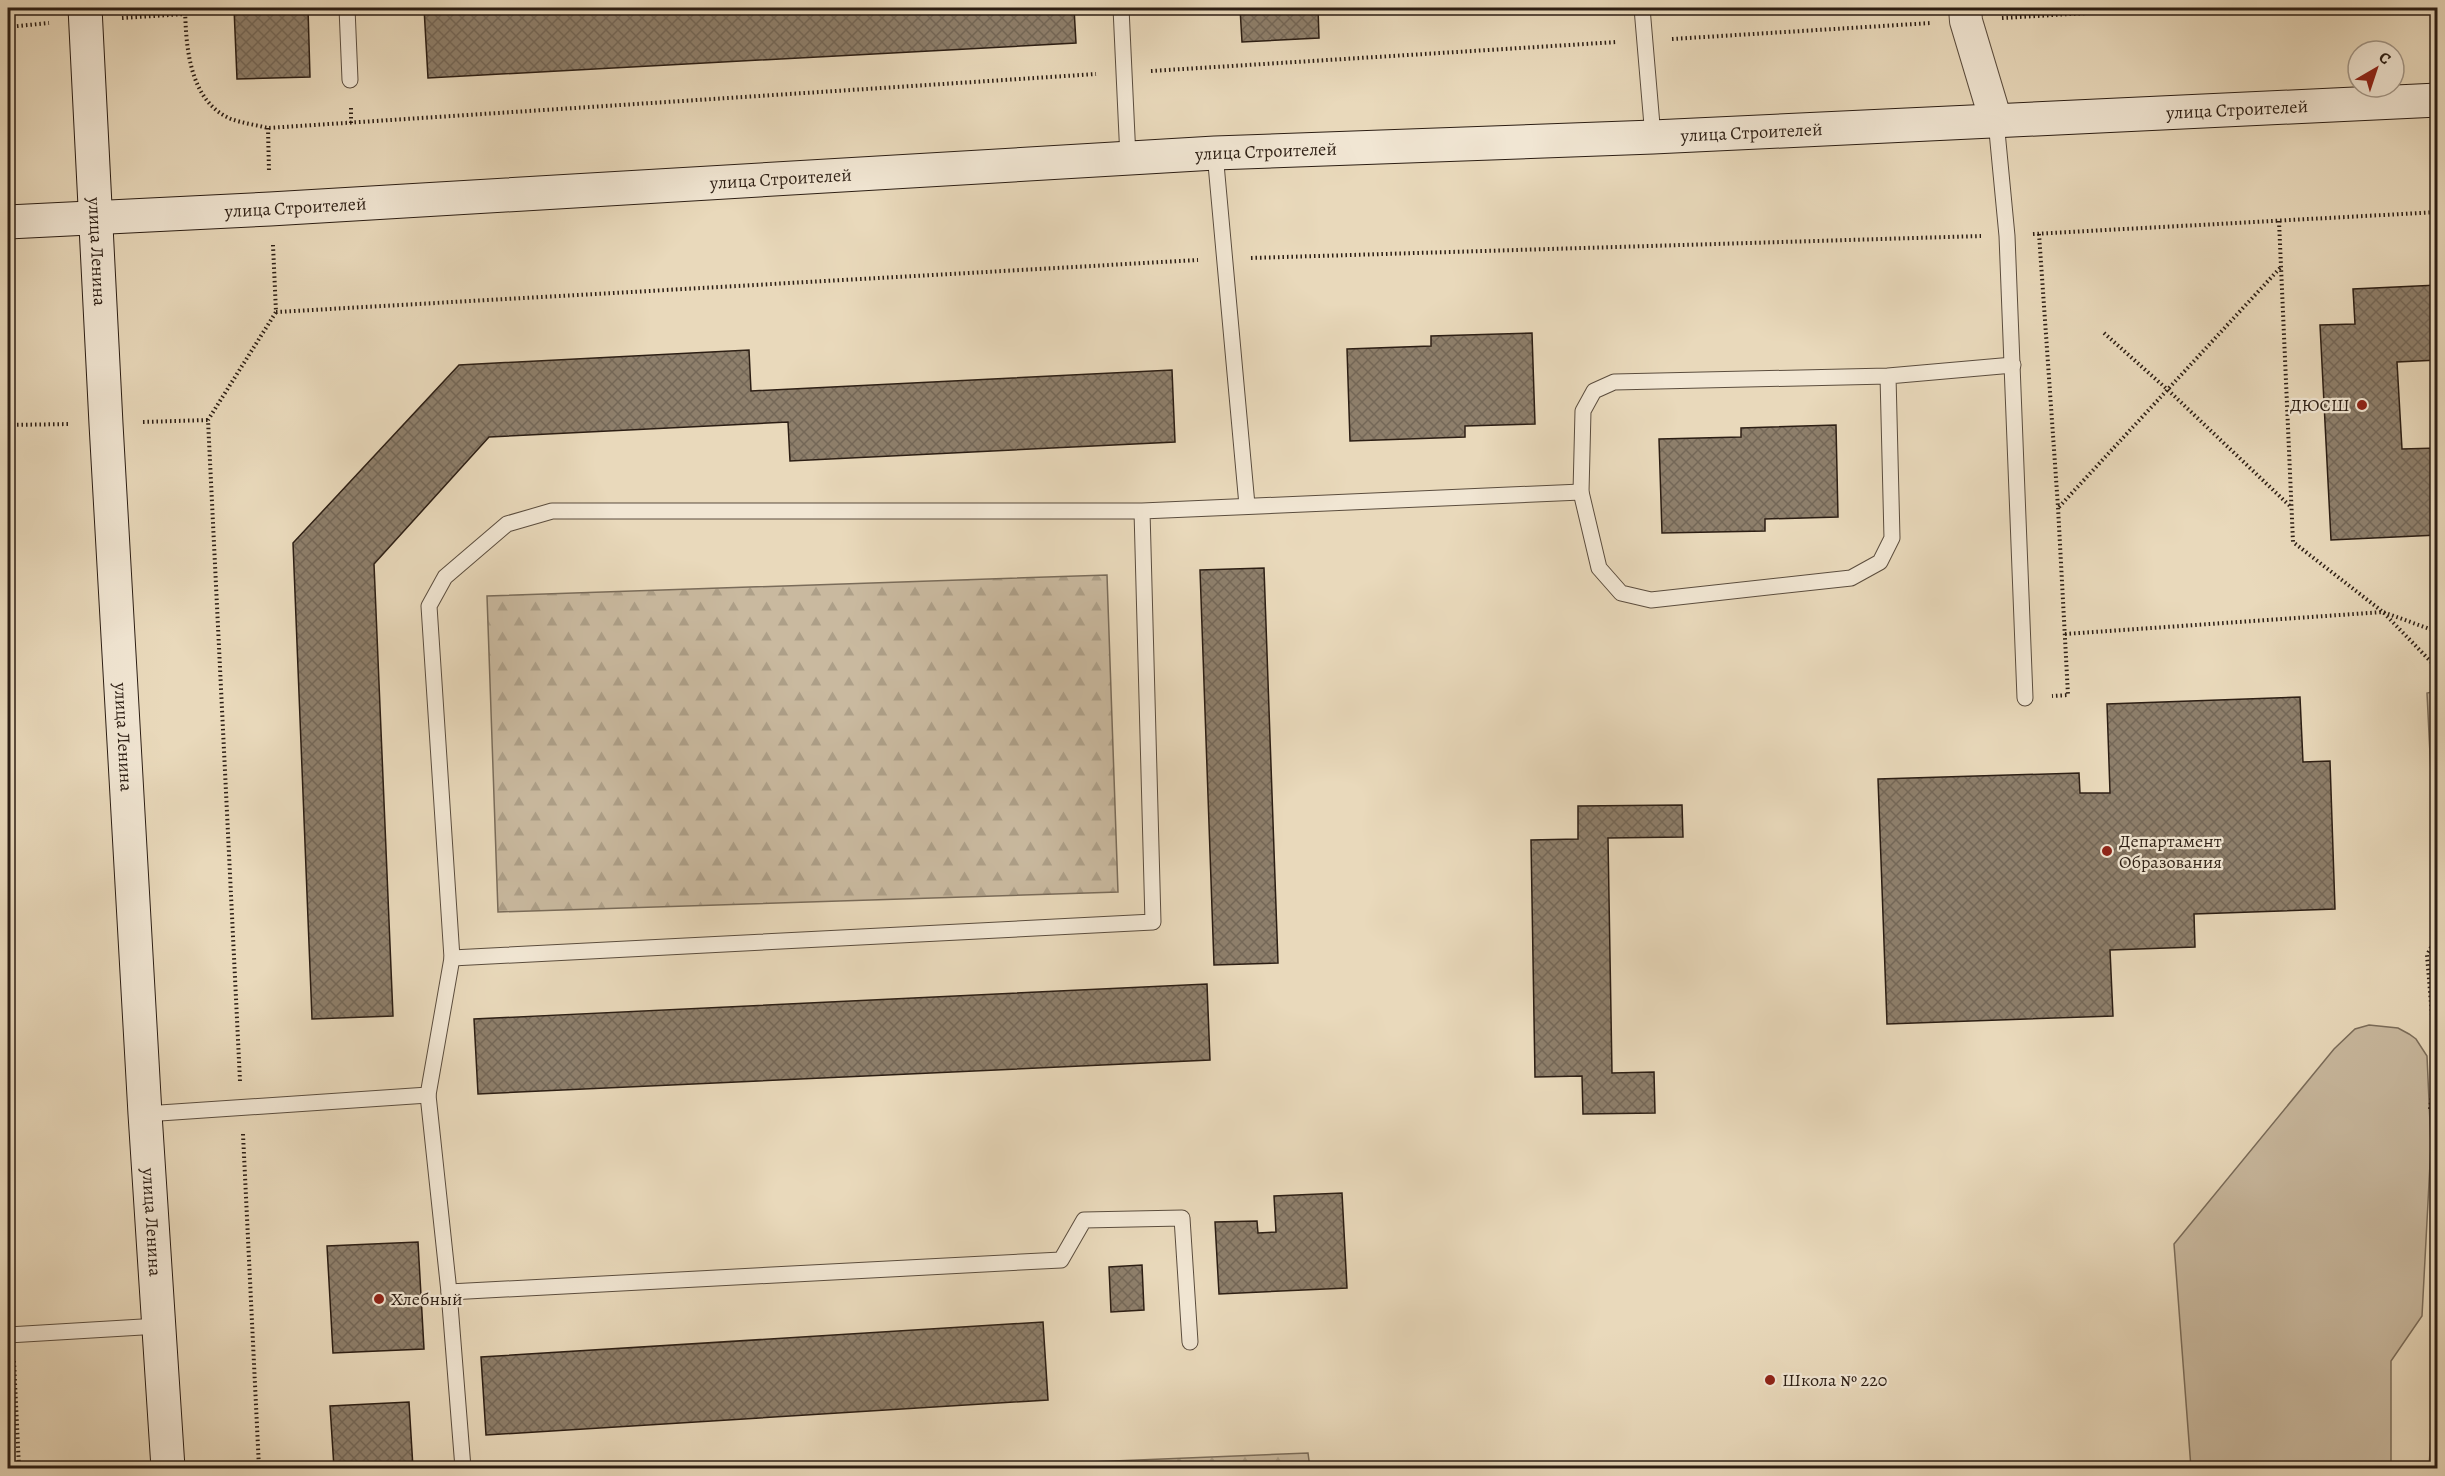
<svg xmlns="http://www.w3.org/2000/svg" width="2445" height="1476" viewBox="0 0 2445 1476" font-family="Alegreya,serif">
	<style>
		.grass { fill: url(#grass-tufts); stroke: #7a6c5a; stroke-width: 1.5 }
		.forest { fill: url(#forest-firs); stroke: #7a6c5a; stroke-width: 1.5 }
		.pitch { fill: #c9b99f; stroke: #7a6c5a; stroke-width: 1.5 }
		.building { fill: url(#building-cross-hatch); stroke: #2c1e14; stroke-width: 1.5 }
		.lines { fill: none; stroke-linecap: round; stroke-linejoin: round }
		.lane-casing { stroke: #5b4d3e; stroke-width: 17 }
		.street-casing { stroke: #5b4d3e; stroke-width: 34 }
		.secondary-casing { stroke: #2c1e14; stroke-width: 35 }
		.path { stroke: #2c1e14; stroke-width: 4; stroke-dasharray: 1.5 3; stroke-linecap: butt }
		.lane { stroke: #f1e6d3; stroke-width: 15 }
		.street { stroke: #f1e6d3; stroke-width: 32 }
		.secondary { stroke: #f1e6d3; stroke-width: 33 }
		.poi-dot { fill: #8f2418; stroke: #f1e6d3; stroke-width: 2 }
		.labels { text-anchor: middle; stroke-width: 4.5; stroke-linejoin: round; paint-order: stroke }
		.street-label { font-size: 18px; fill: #2c1e14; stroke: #f1e6d3 }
		.poi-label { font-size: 18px; fill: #2c1e14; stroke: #f1e6d3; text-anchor: start }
	</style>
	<defs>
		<pattern id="grass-tufts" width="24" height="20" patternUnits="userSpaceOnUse" patternTransform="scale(1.5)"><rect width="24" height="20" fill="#c9b99f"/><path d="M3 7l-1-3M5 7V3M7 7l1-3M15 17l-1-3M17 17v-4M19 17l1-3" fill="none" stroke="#ad9f88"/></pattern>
		<pattern id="forest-firs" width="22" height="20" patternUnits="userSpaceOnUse" patternTransform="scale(1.5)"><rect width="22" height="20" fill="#c9b99f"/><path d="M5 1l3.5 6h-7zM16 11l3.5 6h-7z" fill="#ad9f88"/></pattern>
		<pattern id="building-cross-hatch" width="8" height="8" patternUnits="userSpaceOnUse" patternTransform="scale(1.5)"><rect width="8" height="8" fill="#8e7f6b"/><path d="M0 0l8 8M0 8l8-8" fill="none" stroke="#746757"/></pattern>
	</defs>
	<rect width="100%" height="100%" fill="#e9d9bb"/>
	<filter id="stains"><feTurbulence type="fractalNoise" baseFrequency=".00333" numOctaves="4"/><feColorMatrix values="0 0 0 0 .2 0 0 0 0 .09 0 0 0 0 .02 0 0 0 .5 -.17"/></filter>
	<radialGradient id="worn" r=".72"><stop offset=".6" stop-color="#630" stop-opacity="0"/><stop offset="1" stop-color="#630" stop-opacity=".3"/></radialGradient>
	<!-- grass -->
	<g class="grass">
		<polygon points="2437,691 2438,691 2437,895 2427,693"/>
		<polygon points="2437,1337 2437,1468 2429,1468"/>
	</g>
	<!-- forest -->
	<g class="forest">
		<polygon points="1107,575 1118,892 498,912 487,596"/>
		<polygon points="1308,1453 1310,1468 943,1468"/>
	</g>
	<!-- pitch -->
	<polygon class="pitch" points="2369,1025 2398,1028 2409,1034 2416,1039 2427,1056 2431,1145 2422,1316 2391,1361 2391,1468 2191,1468 2174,1244 2334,1049 2355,1029"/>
	<!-- building -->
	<g class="building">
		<polygon points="234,8 308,8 310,77 237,79"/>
		<polygon points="424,8 1074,8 1076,43 428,78"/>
		<polygon points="1240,8 1318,8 1319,38 1242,42"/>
		<polygon points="2438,285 2438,360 2397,362 2402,449 2437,448 2438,535 2331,540 2320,325 2355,324 2353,289"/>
		<polygon points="1532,333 1535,424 1465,426 1465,437 1350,441 1347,349 1431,346 1431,336"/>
		<polygon points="749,350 751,391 1172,370 1175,442 790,461 788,422 489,437 374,564 393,1016 312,1019 293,543 459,365"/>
		<polygon points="1836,425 1838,517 1765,519 1765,531 1662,533 1659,439 1741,437 1741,428"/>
		<polygon points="1264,568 1278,963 1214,965 1200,570"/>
		<polygon points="2300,697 2303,762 2330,761 2335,909 2194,914 2195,947 2110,950 2113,1016 1887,1024 1878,779 2079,773 2080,793 2110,793 2107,704"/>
		<polygon points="1682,805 1683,837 1608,838 1612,1073 1654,1072 1655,1113 1583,1114 1582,1076 1535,1077 1531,840 1578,839 1578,806"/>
		<polygon points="1207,984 1210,1060 478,1094 474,1019"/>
		<polygon points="1342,1193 1347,1288 1219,1294 1215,1222 1257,1221 1258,1233 1276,1232 1274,1196"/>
		<polygon points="418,1242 424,1349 333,1353 327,1246"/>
		<polygon points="1142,1265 1144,1310 1111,1312 1109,1267"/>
		<polygon points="1043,1322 1048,1400 486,1435 481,1357"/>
		<polygon points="409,1402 413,1468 334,1468 330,1406"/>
	</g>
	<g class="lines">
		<defs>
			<g id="lane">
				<polyline points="347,8 350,80"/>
				<polyline points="1121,8 1128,158"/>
				<polyline points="1642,8 1653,137"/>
				<polyline points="1996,121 2007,236 2025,698"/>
				<polyline points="1215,153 1247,505"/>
				<polyline points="1888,376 1614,382 1594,391 1583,411 1581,492 1599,568 1621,593 1651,600 1851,578 1880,562 1892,538 1888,376 2013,365"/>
				<polyline points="1142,511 1153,922 452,958 429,606 445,577 507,524 552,511 1142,511 1581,492"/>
				<polyline points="428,1095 449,1292 463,1468"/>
				<polyline points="145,1114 428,1095 452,958"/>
				<polyline points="449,1292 1061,1260 1084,1220 1182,1218 1190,1342"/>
				<polyline points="8,1335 159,1326"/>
			</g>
			<polyline id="street" points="1965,8 1966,21 1996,121"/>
			<g id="secondary">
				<path id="s1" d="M85 8 106 424 145 1114 168 1468"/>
				<path id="s2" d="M8 222 270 209 1215 153 1653 137 2438 100"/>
			</g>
		</defs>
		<!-- lane casing -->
		<use href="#lane" class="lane-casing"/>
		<!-- street casing -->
		<use href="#street" class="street-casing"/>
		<!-- secondary casing -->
		<use href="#secondary" class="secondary-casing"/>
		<!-- path -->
		<g class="path">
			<path d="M185 8C186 47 189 101 231 119 242 123 256 125 268 128L1096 74"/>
			<polyline points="122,18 185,14"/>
			<polyline points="2002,18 2174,8"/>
			<polyline points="8,27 49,23"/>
			<polyline points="1672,39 1931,23"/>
			<polyline points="1151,71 1617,42"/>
			<polyline points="351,108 351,123"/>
			<polyline points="268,128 269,172"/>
			<polyline points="2279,221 2293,542 2383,612 2438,669"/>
			<polyline points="2033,234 2438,212"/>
			<polyline points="2039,234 2058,507 2068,695 2052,696"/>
			<polyline points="1251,258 1981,236"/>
			<polyline points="276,312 1198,260"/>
			<polyline points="2104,333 2168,390 2291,507"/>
			<polyline points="143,422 208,420"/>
			<polyline points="8,425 70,424"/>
			<polyline points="2059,507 2280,268"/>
			<polyline points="2065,634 2383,612 2438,632"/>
			<polyline points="240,1081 208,420 276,312 273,245"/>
			<polyline points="2430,1109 2436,1064 2427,955 2438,934"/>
			<polyline points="243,1134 259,1468"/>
			<polyline points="8,1269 10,1309"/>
			<polyline points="14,1361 19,1468"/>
		</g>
		<!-- lane -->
		<use href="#lane" class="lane"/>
		<!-- street -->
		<use href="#street" class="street"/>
		<!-- secondary -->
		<use href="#secondary" class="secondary"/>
	</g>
	<!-- markers -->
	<g class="poi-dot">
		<circle cx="2362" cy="405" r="6"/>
		<circle cx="2107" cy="851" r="6"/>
		<circle cx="379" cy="1299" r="6"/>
		<circle cx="1770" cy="1380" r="6"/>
	</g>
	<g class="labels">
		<!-- street labels -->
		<g class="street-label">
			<text dy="6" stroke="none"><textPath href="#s2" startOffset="2232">улица Строителей</textPath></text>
			<text dy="6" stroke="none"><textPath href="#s2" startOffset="1746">улица Строителей</textPath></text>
			<text dy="6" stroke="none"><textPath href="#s2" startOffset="1260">улица Строителей</textPath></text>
			<text dy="6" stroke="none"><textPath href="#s2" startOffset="774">улица Строителей</textPath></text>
			<text dy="6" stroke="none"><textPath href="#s2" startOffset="288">улица Строителей</textPath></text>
			<text dy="6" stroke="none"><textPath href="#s1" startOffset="244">улица Ленина</textPath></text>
			<text dy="6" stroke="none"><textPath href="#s1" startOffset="730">улица Ленина</textPath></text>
			<text dy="6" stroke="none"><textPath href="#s1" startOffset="1216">улица Ленина</textPath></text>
		</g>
		<!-- poi labels -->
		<g class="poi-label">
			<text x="2350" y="411" text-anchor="end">ДЮСШ</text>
			<text x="2119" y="847">Департамент<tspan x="2119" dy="21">Образования</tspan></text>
			<text x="391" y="1305">Хлебный</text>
			<text x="1782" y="1386">Школа № 220</text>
		</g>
	</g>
	<!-- margin -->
	<rect width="2445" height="1476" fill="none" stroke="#e9d9bb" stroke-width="30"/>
	<rect x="9" y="9" width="2427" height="1458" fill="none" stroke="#2c1e14" stroke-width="3"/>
	<rect x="15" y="15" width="2415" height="1446" fill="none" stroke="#2c1e14" stroke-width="1.5"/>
	<!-- north arrow -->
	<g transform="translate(2376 69) rotate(39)"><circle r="28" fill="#f1e6d3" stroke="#a29687" stroke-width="1.5"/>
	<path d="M0-4.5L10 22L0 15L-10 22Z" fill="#8f2418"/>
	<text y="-9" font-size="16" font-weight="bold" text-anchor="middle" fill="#2c1e14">С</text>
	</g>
	<rect width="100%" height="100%" filter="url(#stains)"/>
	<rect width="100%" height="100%" fill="url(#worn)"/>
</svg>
